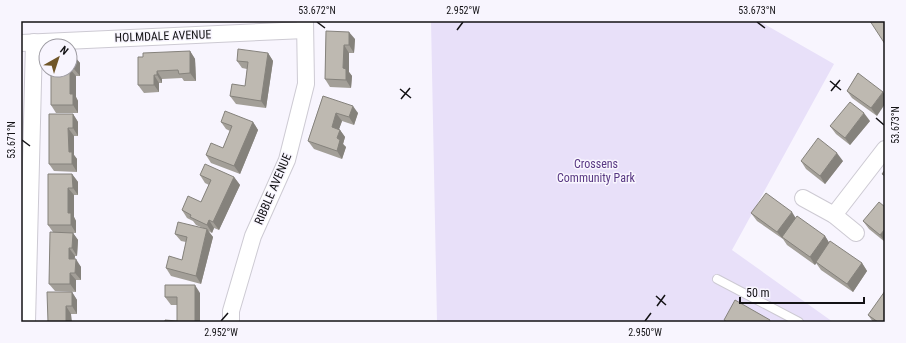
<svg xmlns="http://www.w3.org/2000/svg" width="906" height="343" viewBox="0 0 906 343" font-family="'Roboto Condensed',sans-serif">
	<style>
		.green { fill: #e8e0f9 }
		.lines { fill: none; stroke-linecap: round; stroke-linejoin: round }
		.lane-casing { stroke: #cdcad3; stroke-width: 10 }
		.street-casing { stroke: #cdcad3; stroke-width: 18 }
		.lane { stroke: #fff; stroke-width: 8 }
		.street { stroke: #fff; stroke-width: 16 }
		.wall { fill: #a39f98 }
		.shaded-wall { fill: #85827c }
		.building { fill: #beb9b1; stroke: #85827c }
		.ticks { fill: none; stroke: #131215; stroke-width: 1.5 }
		.labels { text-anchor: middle; stroke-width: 3; stroke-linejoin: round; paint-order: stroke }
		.street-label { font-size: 12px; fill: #131215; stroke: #f8f5fe }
		.park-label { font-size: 12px; fill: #583883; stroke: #f8f5fe }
		.neatline { fill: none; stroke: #131215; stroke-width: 1.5 }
		.ticks-label { font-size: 10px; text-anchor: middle; fill: #131215 }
	</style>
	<rect width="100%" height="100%" fill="#f8f5fe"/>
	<!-- green -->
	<polygon class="green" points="431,21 759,21 834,64 732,250 833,322 437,322"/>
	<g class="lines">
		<defs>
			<polyline id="lane" points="717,279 799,322"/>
			<g id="street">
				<polyline points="21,43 305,30"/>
				<polyline points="803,198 834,215 856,233"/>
				<polyline points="834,215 885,149"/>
				<polyline points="27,322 34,42"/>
				<polyline points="231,322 231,311 253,236 287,160 306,84 305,21"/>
			</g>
		</defs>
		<!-- lane casing -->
		<use href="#lane" class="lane-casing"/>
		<!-- street casing -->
		<use href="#street" class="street-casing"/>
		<!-- lane -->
		<use href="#lane" class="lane"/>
		<!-- street -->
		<use href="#street" class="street"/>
	</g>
	<!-- wall -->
	<g class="wall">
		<polygon points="820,21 832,21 821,22"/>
		<polygon points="326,31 355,39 354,53 349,53 349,72 352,76 351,88 330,87 325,79"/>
		<polygon points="190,51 195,59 196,81 184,81 182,78 162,79 162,83 159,83 159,92 144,93 138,85 143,57"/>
		<polygon points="268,53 273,61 266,108 236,104 230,96 245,86 247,69 242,68 237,61"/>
		<polygon points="74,56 80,63 80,76 76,76 76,97 78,101 78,113 56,113 51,105"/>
		<polygon points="858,73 877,116 852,98 847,91"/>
		<polygon points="323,96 358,113 354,125 342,121 339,129 340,130 345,137 343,144 346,147 342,159 314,149 308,141"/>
		<polygon points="73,114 78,122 78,136 74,136 74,155 77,159 77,172 54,171 49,164"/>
		<polygon points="870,121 850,145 836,134 830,126"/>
		<polygon points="221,122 253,122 258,130 240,174 211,163 206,155 223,148 230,131 226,129"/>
		<polygon points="801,161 843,161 825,184 806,169"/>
		<polygon points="72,174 78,182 78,195 74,195 74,217 76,221 76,233 73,233 78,240 77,256 75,256 74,259 81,267 81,280 76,280 76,292 55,291 49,284 53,232 48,225"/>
		<polygon points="200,175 234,177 240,185 219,230 214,228 212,233 208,231 213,237 201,284 171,276 166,268 182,260 186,242 181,241 175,234 203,228 196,225 193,221 187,218 182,210 201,202 209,185 205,183"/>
		<polygon points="885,207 885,242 869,229 863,221"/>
		<polygon points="751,213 796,218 825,236 829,243 862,263 867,271 853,292 821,270 816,263 815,265 787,245 783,239 757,221"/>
		<polygon points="72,292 77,300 77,314 71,314 48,322"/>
		<polygon points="200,293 177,321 177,305 171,305 165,297"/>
		<polygon points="868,315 885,322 873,322"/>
	</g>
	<!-- shaded-wall -->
	<g class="shaded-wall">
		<polygon points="349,32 355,39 354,53 349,45"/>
		<polygon points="344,45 349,53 349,72 352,76 351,88 346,80 343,68"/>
		<polygon points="190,51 195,59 196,81 190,73"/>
		<polygon points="268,53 273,61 266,108 261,101"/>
		<polygon points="74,56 80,63 80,76 74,69"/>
		<polygon points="70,69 76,76 76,97 78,101 78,113 73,105 70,94"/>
		<polygon points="157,71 162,79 162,83 157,75"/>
		<polygon points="154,75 159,83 159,92 154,85"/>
		<polygon points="883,92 885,95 885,104 877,116 871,108"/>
		<polygon points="353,106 358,113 354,125 349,117"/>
		<polygon points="336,113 342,121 337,135 332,127"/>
		<polygon points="864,113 870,121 850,145 845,138"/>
		<polygon points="73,114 78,122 78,136 73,128"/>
		<polygon points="253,122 258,130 240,174 234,166"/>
		<polygon points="68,128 74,136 74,155 77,159 77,172 72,164 69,152"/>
		<polygon points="340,130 345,137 343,144 346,147 342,159 337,151 337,138"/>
		<polygon points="837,153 843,161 825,184 820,176"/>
		<polygon points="72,174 78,182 78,195 73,188"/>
		<polygon points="234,177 240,185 219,230 213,222"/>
		<polygon points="68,188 74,195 74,217 76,221 76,233 71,225 68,213"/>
		<polygon points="792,212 797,220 782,237 783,239 777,232"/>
		<polygon points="209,220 214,228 212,233 207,225"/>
		<polygon points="207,229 213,237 201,284 196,276"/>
		<polygon points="885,229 885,242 880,235"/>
		<polygon points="73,233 78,240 77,256 72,248"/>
		<polygon points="825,236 830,244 815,265 810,257"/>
		<polygon points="69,248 75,256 74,267 69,259"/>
		<polygon points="76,259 81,267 81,280 75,273"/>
		<polygon points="862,263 867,271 853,292 847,284"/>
		<polygon points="70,273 76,280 76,292 70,284"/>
		<polygon points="195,285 200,293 200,322 195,322"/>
		<polygon points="72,292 77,300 77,314 72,306"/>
		<polygon points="66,306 71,314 72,322 66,322"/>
	</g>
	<!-- building -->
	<g class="building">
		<polygon points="870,21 885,21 885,44"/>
		<polygon points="326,31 349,32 349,45 344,45 343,68 346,69 346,80 325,79"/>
		<polygon points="238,49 268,53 261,101 230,96 232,84 245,86 248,62 237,61"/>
		<polygon points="190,51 190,73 179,74 178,70 157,71 157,75 154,75 154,85 138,85 138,57 143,57 143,53"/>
		<polygon points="70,56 74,56 74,69 70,69 70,94 73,94 73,105 51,105 51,70 70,70"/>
		<polygon points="858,73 883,92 871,108 847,91"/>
		<polygon points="323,96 353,106 349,117 336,113 332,127 340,130 337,138 340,140 337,151 308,141"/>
		<polygon points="850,102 864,113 845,138 830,126"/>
		<polygon points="225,111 253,122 234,166 206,155 211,143 223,148 232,126 221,122"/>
		<polygon points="49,114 73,114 73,128 68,128 69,152 72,152 72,164 49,164"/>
		<polygon points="818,138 837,153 820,176 801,161"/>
		<polygon points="205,164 234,177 213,222 209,220 207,225 190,217 191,215 182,210 188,196 201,202 211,180 200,175"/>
		<polygon points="885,170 885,176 882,174"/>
		<polygon points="48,174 72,174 73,188 68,188 68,213 71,213 71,225 48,225"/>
		<polygon points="766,193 792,212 777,232 751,213"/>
		<polygon points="879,202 885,207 885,229 880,235 863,221"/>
		<polygon points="797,216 825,236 810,257 782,237"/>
		<polygon points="178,222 207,229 196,276 166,268 169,256 182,260 187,237 175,234"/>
		<polygon points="50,232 73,233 72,248 69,248 69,259 76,259 75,273 70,273 70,284 49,284"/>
		<polygon points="830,241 862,263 847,284 816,262"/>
		<polygon points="165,285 195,285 195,322 165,322 165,320 177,321 177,297 165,297"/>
		<polygon points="885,291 885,322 878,322 868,315"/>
		<polygon points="47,292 72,292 72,306 66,306 66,322 48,322"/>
		<polygon points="735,300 770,320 769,322 727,322 724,320"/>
	</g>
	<!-- ticks -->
	<path class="ticks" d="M317 22 325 28M757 22 765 28M457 30 463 22M830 81 841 90M400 89 411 98M831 91 840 80M401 99 410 88M876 118 884 125M22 140 30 146M656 296 666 305M657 306 665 295M221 321 228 313M645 321 651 313"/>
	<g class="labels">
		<!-- street labels -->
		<g class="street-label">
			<text transform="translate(163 36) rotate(-2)" y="4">HOLMDALE AVENUE</text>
			<text transform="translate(273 189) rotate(-67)" y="4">RIBBLE AVENUE</text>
		</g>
		<!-- park labels -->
		<g class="park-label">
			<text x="596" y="168">Crossens<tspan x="596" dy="14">Community Park</tspan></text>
		</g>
	</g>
	<!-- border -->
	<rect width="906" height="343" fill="none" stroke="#f8f5fe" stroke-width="44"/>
	<!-- north arrow -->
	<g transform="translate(58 58) rotate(39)"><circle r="19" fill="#f8f5fe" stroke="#9c9aa1"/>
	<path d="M0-3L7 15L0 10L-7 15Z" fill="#705628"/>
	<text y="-6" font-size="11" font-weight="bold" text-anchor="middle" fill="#131215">N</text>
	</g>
	<!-- scale -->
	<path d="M740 297v6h124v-6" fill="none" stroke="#131215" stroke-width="2"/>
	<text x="746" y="297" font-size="12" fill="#131215" stroke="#f8f5fe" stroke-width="3" paint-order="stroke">50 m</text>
	<rect x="22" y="22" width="862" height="299" class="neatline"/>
	<g class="ticks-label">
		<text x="317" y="14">53.672°N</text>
		<text x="463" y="14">2.952°W</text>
		<text x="757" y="14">53.673°N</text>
		<text transform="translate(895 125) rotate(-90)" y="4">53.673°N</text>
		<text transform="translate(11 140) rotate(-90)" y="4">53.671°N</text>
		<text x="221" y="336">2.952°W</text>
		<text x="645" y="336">2.950°W</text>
	</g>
</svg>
